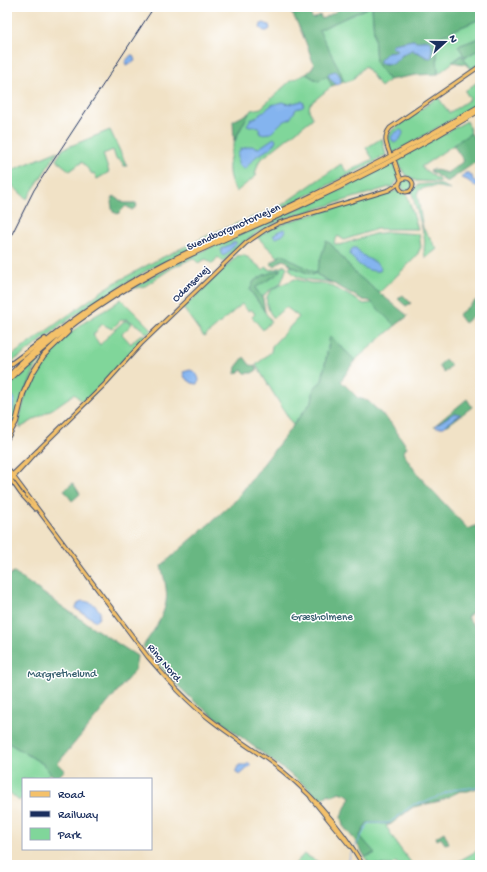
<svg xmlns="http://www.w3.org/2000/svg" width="487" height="872" viewBox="0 0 487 872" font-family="'Gochi Hand',sans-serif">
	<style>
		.green { fill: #80d69a; stroke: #4e827c }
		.forest { fill: #68b782; stroke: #427370; fill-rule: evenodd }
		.water { fill: #84b4ef; stroke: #5072a6 }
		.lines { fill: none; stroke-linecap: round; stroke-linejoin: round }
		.stream { stroke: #84b4ef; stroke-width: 1 }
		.major-casing { stroke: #3b4a6e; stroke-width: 5 }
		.highway-casing { stroke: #3b4a6e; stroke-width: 6 }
		.major { stroke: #f4c16b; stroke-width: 3 }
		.highway { stroke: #f4c16b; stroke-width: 4 }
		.rail { stroke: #1b2f5e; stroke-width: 1 }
		.labels { text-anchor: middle; stroke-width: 3; stroke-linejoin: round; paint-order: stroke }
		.street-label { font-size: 11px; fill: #1b2f5e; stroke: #fff }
		.park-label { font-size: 11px; fill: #396170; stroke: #fff }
	</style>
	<rect width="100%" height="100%" fill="#fff"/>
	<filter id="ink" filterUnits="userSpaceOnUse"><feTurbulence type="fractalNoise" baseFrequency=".025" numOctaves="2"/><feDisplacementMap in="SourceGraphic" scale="8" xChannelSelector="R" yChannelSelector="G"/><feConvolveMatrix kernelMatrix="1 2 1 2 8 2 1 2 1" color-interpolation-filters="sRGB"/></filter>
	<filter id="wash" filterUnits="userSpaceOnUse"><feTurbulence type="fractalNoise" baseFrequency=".012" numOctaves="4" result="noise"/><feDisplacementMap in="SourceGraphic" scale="16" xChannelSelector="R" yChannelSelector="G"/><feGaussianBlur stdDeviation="0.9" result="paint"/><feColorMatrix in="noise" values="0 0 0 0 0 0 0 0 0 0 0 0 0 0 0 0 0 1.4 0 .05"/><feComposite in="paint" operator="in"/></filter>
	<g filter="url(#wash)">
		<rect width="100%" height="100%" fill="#f1e2c6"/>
		<!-- green -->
		<g class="green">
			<polygon points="369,7 372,7 376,63 389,80 381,87 365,66 352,80 344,82 340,71 318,30"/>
			<polygon points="480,19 480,38 458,46 465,57 480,49 480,63 471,69 462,55 438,74 436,39 445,34"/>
			<path d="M306 74 318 81 327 76 332 86 310 104 309 110 313 118 259 161 255 174 257 175 236 192C235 188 232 185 231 181 223 159 239 132 249 113L251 110 261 108 290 81Z"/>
			<polygon points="480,80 480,103 392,154 387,139 392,130 438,97 449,113 470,99 465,91"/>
			<polygon points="467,121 471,133 421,167 439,180 440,182 416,181 413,179 405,174 396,160"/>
			<polygon points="110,130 127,166 124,166 122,162 118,159 116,159 113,150 103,154 109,172 97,179 94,173 92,174 82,162 70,171 56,160 63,149"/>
			<polygon points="382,138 386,155 375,161 375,162 278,210 151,268 86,307 21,356 7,364 7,359 109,286 155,261 213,233 279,207 341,164 347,172 373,159 366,148"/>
			<polygon points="58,151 27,199 7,181 7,172"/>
			<polygon points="393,162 400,178 393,186 286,218 258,232 240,245 223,262 218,257 212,264 206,259 198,263 193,258 172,268 145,286 131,289 180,261 335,192"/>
			<circle cx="407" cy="185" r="5.5"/>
			<path d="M427 184C436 184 444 184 451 190 440 186 430 185 419 190L417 194 423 228 437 249 426 258C422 251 426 244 424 236 421 221 415 207 412 192L418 185Z"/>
			<path d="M399 190 407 195 418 229H377L344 240 338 236 334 242 335 244 340 245 374 234 389 232 419 234 421 247 416 257 380 292 316 272V274L331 283C315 278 298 284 289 268L291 266 312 275 279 256 278 257 257 237 271 229 290 221Z"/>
			<path d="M238 255 240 256 243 255 249 258 263 270 266 267 270 270 276 269 285 265 287 267C285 272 283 281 279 285 272 290 265 290 263 299L255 288 264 275 254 281 250 290 271 321 263 330 252 317 255 314 251 309 248 311 242 304 204 337 183 308Z"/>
			<path d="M295 279 311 283H321L330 285 364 304 372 303 395 326 355 360 330 337 322 381 314 388 312 401 293 425 256 365 271 352 272 346 299 317 286 307 273 318C257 292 273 288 295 279Z"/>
			<path d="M121 299 152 330 148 334 138 326 127 319 121 320 112 329 102 324 93 335 100 345 111 333 124 321H129L132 324 122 334 131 344C135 339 140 333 146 335L105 381 84 403 74 394 54 408 20 428C18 419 22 410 24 401 32 368 57 341 85 322 97 314 111 308 121 299Z"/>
			<polygon points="55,341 38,361 11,427 7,432 9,421 7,417 7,384 24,366"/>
			<polygon points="7,742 43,764 51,773 44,779 23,779 23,797 19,801 7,790"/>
			<polygon points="367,823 391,824 386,826 399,847 413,865 398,865 396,862 391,865 369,864 365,857 374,854 360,836"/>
			<polygon points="480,849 480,865 452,865"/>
			<polygon points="304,854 320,863 320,865 294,865"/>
		</g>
		<!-- forest -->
		<g class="forest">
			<path d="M288 7H306L313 19 320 15 322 19 335 12 340 7H369L319 30 340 71 344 82 332 86 327 76 318 81 306 74 311 70 314 65C307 45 300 25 288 7Z"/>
			<path d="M372 7H480V19L445 34 436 39 438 74 416 75 389 80 376 63ZM413 40 418 42 426 40 432 47V52L427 58 420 53 413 51 412 49 410 51 387 64H382L380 60 388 52 398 51 394 48 393 44Z"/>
			<polygon points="480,38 480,49 465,57 458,46"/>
			<polygon points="462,55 471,69 465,64 452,62"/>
			<polygon points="249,113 234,141 233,121"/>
			<polygon points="471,133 480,147 480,159 447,182 430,171 433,169 447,173 464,161 453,145"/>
			<polygon points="114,196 124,203 136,203 137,206 132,210 126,206 118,214 113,212 111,202"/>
			<polygon points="326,241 331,244 356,274 408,316 395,326 370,301 363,300 316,274 316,273 312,275 291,266 286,261 282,260 275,266 270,264 282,254 295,262 316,273"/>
			<polygon points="281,269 276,275 255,288 263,299 265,312 250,290 254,281 264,275"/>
			<polygon points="403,295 411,303 406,306 398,299"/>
			<polygon points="480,297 480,311 464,323 458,315"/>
			<path d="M330 336 355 360 341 381 358 398 368 401 390 422 407 447 403 453 418 475 468 529 480 524V606L467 617 475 627 480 630V787L468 791H460L440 801 413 807 391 824 367 823 360 836 375 853 365 857 354 839 343 826 341 817 350 797 346 794 339 792 332 796 329 794 319 801 307 787 195 702 171 679 143 646C152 633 163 619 166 602 168 591 164 577 161 566L234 502 312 401 314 388 322 381Z"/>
			<polygon points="244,357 250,365 255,366 257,370 252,373 245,373 242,370 235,374 236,367"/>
			<polygon points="445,359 451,365 444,373 439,366"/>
			<polygon points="467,399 472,407 448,425 434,426"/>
			<polygon points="73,483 80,494 72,501 64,490"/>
			<polygon points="13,572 80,619 137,656 135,670 58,763 65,770 56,779 55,779 43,764 7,742 7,578"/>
			<polygon points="444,832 449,843 445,844 441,838 437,840 436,837"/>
		</g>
		<!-- water -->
		<g class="water">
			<polygon points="264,23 269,25 270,29 267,31 264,31 260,28 261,24"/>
			<path d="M413 40C419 43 425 39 431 42L432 45V57L430 58C424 57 420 52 413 51L412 49 410 51 402 55 393 64 380 63V60L388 52 398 51 397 49 392 48V46L393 44Z"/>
			<polygon points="131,55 133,55 135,61 126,65 125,62"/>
			<polygon points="335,71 337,72 340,76 341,82 337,85 333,82 328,75 329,73"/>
			<polygon points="302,101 304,103 303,107 296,109 290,119 282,122 271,133 260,134 259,128 255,126 250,126 247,125 250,120 255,118 272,105 282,102 289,104"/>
			<path d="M401 130 403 132C403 136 398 142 394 143L391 138C392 134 397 131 401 130Z"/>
			<path d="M274 138 276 140C273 147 265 152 258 155 254 158 249 164 246 168L244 169 238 164V153L241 149 251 146 259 148Z"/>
			<polygon points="465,173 469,173 472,176 473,180 478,183 478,186 475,186 467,180 461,178"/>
			<polygon points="284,229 286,231 283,235 276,238 273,236 277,232"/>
			<polygon points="235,242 237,243 225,255 223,256 221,254 221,250 223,248"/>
			<path d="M353 248H356C359 251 361 254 364 256 370 261 377 261 381 268L380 271C366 272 358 265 350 255L351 250Z"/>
			<path d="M190 370C195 371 199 376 199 381L197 384 192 383 185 378 183 372Z"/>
			<polygon points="9,396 13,396 15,400 12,412 10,412 7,410 7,399"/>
			<polygon points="454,413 460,414 459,416 453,419 444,427 436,427 436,425"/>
			<path d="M83 601C91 602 96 605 100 612L99 618 96 621 76 609V607L79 602Z"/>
			<polygon points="249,763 251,765 240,775 236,773 236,770 239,765 246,765"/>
		</g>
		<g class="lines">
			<!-- stream -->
			<g class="stream">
				<polyline points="357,844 368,824 371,823 389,823 414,804 424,803 452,790 477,787 480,785"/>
				<polyline points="355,847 356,845"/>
				<polyline points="348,865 350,855 352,851"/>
			</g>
		</g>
	</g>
	<g filter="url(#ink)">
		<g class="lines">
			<defs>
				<g id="major">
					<path d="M390 154C386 144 383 137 390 128L480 66"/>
					<polyline points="395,162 401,180"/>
					<circle cx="406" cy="185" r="7"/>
					<polyline points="7,377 21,363"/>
					<polyline points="7,421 7,427"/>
					<path d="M7 468 148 657C168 680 187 702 211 720 229 734 249 747 268 760 308 789 338 822 363 865"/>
					<polyline points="7,474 21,494 35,509"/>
					<polyline points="12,475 37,451"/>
					<polyline points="11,480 41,447 105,384 141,344 246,243 265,230 279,223 389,190 400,183"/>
					<polyline points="311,798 350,846"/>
				</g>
				<g id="highway">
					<path d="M21 363C66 323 115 289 168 262 209 241 251 225 293 205 357 175 419 142 480 106"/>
					<polyline points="7,367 45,339"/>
					<path d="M7 381C51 338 101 301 155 272 200 248 247 230 293 209 357 180 419 147 480 110"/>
					<polyline points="7,438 16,422 23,394 32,374 44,355 68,332"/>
				</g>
			</defs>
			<!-- major casing -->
			<use href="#major" class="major-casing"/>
			<!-- highway casing -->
			<use href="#highway" class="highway-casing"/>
			<!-- major -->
			<use href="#major" class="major"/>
			<!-- highway -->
			<use href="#highway" class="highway"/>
			<!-- rail -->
			<polyline class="rail" points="7,244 34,190 154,7"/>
		</g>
	</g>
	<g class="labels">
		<!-- street labels -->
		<g class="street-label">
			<text transform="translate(233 226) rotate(-24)" y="4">Svendborgmotorvejen</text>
			<text transform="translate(190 283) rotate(-44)" y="4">Odensevej</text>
			<text transform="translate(165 662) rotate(50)" y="4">Ring Nord</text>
		</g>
		<!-- park labels -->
		<g class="park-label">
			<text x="322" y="620">Græsholmene</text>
			<text x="62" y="677">Margrethelund</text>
		</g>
	</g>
	<!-- margin -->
	<rect width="487" height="872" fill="none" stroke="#fff" stroke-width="24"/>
	<!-- legend -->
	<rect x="22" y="778" width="130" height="72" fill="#ffffff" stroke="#a4acbf"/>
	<rect x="30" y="791" width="20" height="6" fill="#f4c16b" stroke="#a4acbf"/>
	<text x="58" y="798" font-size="12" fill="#1b2f5e">Road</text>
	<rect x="30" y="811" width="20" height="6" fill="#1b2f5e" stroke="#a4acbf"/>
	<text x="58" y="818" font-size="12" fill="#1b2f5e">Railway</text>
	<rect x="30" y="828" width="20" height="12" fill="#80d69a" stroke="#a4acbf"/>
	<text x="58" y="838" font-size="12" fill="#1b2f5e">Park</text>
	<!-- north arrow -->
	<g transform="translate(445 42) rotate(69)" stroke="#ffffff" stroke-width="3" paint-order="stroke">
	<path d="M0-3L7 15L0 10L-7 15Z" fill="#1b2f5e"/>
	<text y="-6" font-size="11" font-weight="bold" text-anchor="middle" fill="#1b2f5e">N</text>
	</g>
</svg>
